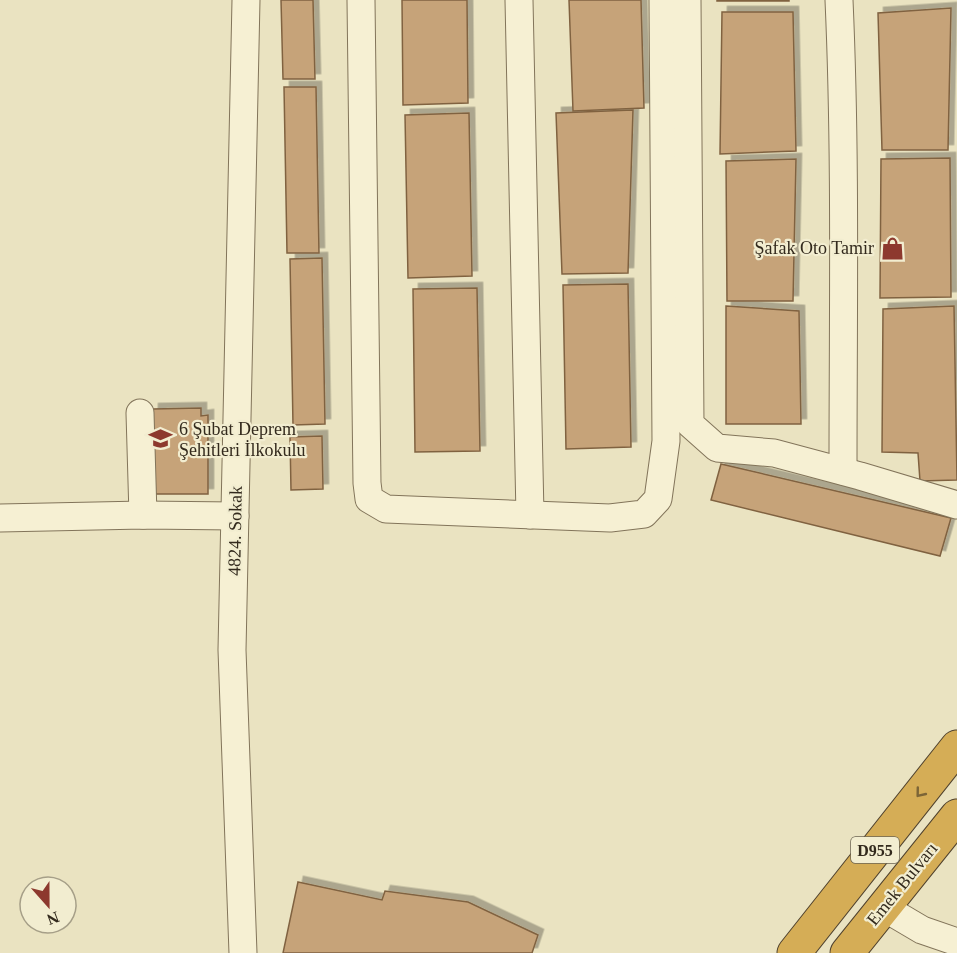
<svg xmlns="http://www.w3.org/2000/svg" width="957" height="953" viewBox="0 0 957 953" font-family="'Times New Roman',serif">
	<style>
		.building { fill: #c6a379; stroke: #806241; stroke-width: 1.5; filter: url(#shadow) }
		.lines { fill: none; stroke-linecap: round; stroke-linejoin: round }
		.minor-casing { stroke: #82745a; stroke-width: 29 }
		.highway-casing { stroke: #50422e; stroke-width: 35 }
		.minor { stroke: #f6f0d3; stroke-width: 27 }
		.highway { stroke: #d5ad56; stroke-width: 33 }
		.oneway { stroke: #7c6537 }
		.labels { text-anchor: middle; stroke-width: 4.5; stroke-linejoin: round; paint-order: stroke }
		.shield { fill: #f2edd0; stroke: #6c6453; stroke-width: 1.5 }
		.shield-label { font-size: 16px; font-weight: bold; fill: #332a1d }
		.poi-label { font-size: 18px; fill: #332a1d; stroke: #f2edd0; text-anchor: end }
		.street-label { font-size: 18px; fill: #332a1d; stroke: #f2edd0 }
	</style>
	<defs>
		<filter id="shadow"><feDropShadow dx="5.5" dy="-5.5" stdDeviation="0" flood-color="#0004"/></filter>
	</defs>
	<rect width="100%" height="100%" fill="#eae3c1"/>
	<!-- building -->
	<g class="building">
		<polygon points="281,0 313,0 315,79 283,79"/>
		<polygon points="402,0 467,0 468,103 403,105"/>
		<polygon points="569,0 641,0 644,108 573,111"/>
		<rect x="717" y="0" width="72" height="1"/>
		<polygon points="951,8 948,150 882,150 878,13"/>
		<polygon points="722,12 793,12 796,151 720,154"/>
		<polygon points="284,87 316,87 319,253 287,253"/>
		<polygon points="633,110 628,273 562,274 556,113"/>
		<polygon points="469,113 472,276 408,278 405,115"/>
		<polygon points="950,158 951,297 880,298 881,159"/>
		<polygon points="796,159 793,301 727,301 726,161"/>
		<polygon points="322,258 325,424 293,425 290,259"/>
		<polygon points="628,284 631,447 566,449 563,285"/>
		<polygon points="477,288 480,451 415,452 413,289"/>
		<polygon points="726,306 799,311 801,424 726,424"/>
		<polygon points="954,306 957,480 920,481 918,453 882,452 883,309"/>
		<polygon points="201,408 201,416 208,415 208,494 152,494 153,409"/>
		<polygon points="322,436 323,489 291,490 290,437"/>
		<polygon points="721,464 951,518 940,556 711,500"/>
		<polygon points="298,882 382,900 385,891 468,902 538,935 532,953 283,953"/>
	</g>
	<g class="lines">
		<defs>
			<g id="minor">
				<polyline points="361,0 367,483 369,499 386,509 610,518 644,514 658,499 666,441 663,0"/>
				<polyline points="519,0 530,515"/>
				<polyline points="687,0 690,424 717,448 774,453 860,476 957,505"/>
				<path d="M839 0C846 157 843 314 843 471"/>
				<polyline points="140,413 143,515"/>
				<polyline points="0,518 143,515 235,516"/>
				<polyline points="883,907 922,930 957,942"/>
				<polyline points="243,953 232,650 246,0"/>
			</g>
			<g id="highway">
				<polyline points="794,953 957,747"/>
				<polyline points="847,953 957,816"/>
			</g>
		</defs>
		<!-- minor casing -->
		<use href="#minor" class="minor-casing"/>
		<!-- highway casing -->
		<use href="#highway" class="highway-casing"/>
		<!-- minor -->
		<use href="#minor" class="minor"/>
		<!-- highway -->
		<use href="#highway" class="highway"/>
	</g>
	<!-- one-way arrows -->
	<defs><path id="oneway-chevron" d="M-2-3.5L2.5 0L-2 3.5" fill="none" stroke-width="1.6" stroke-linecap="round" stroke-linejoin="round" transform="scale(1.5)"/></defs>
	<use class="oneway" href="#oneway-chevron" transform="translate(920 793) rotate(129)"/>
	<!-- icons -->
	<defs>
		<symbol id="shop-bare" viewBox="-9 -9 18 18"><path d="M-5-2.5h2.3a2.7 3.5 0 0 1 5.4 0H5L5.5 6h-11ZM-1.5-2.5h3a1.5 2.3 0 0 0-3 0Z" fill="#8d392e" stroke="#f2edd0" stroke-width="2.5" paint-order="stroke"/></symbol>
		<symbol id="school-bare" viewBox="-9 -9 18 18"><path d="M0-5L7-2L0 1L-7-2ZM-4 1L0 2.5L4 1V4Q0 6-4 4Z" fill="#8d392e" stroke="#f2edd0" stroke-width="2.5" paint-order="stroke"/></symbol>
	</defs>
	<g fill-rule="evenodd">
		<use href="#shop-bare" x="876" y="232" width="33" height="33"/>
		<use href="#school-bare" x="144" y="422" width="33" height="33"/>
	</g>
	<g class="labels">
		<!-- shield labels -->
		<rect class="shield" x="851" y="837" width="48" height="26" rx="4.5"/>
		<g class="shield-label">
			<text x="875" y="856">D955</text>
		</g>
		<!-- poi labels -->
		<g class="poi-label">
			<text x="874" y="254">Şafak Oto Tamir</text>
			<text x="179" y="435" text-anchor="start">6 Şubat Deprem<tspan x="179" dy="21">Şehitleri İlkokulu</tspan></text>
		</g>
		<!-- street labels -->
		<g class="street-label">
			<text transform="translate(235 531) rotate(-89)" y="6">4824. Sokak</text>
			<text transform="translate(902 884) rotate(-51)" y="6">Emek Bulvarı</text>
		</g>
	</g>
	<!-- north arrow -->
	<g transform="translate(48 905) rotate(159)"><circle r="28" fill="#f2edd0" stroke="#a69f88" stroke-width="1.5"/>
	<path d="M0-4.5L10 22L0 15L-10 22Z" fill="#8d392e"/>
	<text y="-9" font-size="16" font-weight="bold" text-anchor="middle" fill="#332a1d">N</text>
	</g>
</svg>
